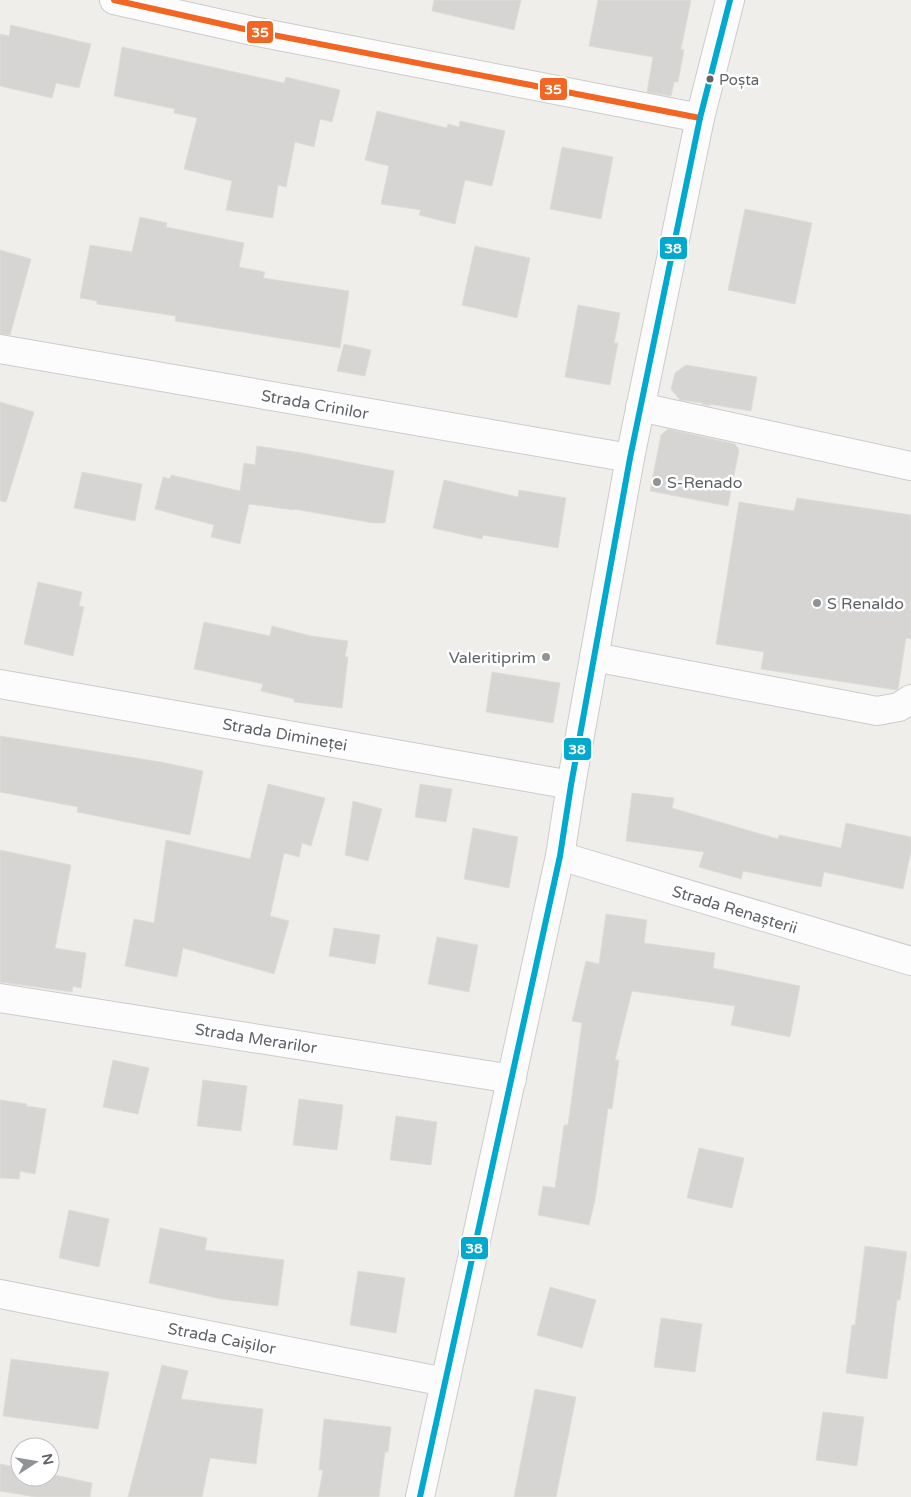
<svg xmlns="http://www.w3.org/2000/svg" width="911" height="1497" viewBox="0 0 911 1497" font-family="'Varela Round',sans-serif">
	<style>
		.building { fill: #d6d5d3; stroke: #deddd9 }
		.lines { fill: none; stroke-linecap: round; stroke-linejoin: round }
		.minor-casing { stroke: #cbcccc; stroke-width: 30 }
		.minor { stroke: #fdfcfc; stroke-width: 28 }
		.bus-1-casing { stroke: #fff; stroke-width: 10 }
		.bus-2-casing { stroke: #fff; stroke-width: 10 }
		.bus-1 { stroke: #f26522; stroke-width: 6 }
		.bus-2 { stroke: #00a9ce; stroke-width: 6 }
		.bus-dot { fill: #5f6368; stroke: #fff; stroke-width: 2 }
		.poi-dot { fill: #919496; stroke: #fff; stroke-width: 2 }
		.labels { text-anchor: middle; stroke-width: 5; stroke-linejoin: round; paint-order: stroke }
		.bus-label { font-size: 15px; fill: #5f6368; stroke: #fff; text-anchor: start }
		.street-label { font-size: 16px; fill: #5f6368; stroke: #fff }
		.poi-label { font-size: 16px; fill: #5f6368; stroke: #fff; text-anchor: start }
		.line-badge { stroke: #fff; stroke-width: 2 }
		.badge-label { font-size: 14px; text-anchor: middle; font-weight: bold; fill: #fff }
	</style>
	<rect width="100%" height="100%" fill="#efeeea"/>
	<!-- building -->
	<g class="building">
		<polygon points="434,0 521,0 514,30 432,11"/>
		<polygon points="598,0 691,0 681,49 684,50 678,82 674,82 671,96 647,92 653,57 589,46"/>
		<polygon points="11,25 91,44 79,88 56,83 52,98 0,86 0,34 9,36"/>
		<polygon points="122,47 284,83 286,77 340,90 332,122 320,119 314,147 295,142 286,187 278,185 273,218 226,210 232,181 184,169 197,118 174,113 175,109 114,96"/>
		<polygon points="377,111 447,128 448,124 459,127 460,121 505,131 492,186 465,180 455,224 419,215 421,210 381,204 389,166 365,160"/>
		<polygon points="562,147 613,157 601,219 550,209"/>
		<polygon points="745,209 812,223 795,304 728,290"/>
		<polygon points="140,217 167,223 166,227 244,243 239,267 265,272 263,278 349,291 340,348 175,321 176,316 97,304 97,301 80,298 90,245 132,252"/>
		<polygon points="475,246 530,258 517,318 462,305"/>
		<polygon points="0,250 31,259 10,335 0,334"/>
		<polygon points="578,305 620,313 614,343 618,343 610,385 565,377"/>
		<polygon points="344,344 371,350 365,376 337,371"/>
		<polygon points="686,365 757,377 751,411 709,404 711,406 701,404 703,403 680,400 671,389 675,373"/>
		<polygon points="0,402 34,412 6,502 0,501"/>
		<polygon points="668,429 735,444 739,450 728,506 650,491 661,435"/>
		<polygon points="257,446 302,453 394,471 385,523 373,523 294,509 294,510 249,504 240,544 211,537 214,525 155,509 163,477 170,479 171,475 240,491 244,463 255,465"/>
		<polygon points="82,472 142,484 135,521 74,508"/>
		<polygon points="444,480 518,497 519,490 566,498 558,548 483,535 482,539 433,528"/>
		<polygon points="797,498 911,515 911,639 906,638 898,689 896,690 761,669 764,652 716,644 739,502 794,511"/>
		<polygon points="38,582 82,592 79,606 84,607 73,656 24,644"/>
		<polygon points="204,622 270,636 272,626 311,636 348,641 345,657 348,657 342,708 294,702 294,699 261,691 263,684 194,669"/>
		<polygon points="492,672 560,683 553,723 486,712"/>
		<polygon points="0,736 161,762 203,771 190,835 77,812 78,807 0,792"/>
		<polygon points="268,784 325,798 311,846 302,843 299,857 284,853 270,916 289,921 274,974 183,948 177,977 125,966 134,919 154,923 166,840 250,859"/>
		<polygon points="420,784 452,789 446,822 415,817"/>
		<polygon points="632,793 674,798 672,808 778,839 779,835 841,848 846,823 911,837 911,851 903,889 824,872 821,887 743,871 741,879 699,867 704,852 626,841"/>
		<polygon points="353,801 382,809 368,861 345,855"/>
		<polygon points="473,828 518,837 509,888 464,879"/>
		<polygon points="0,850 71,865 55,948 86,953 81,988 73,986 72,992 0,982"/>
		<polygon points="606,914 647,920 644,943 715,953 713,968 800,986 790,1037 731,1025 735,1006 632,991 615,1060 619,1060 612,1109 608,1108 595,1200 589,1225 538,1215 543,1186 555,1188 564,1125 568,1125 582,1023 572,1021 586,961 599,964"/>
		<polygon points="334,928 380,935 375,964 329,956"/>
		<polygon points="437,937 478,945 469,992 428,984"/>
		<polygon points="113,1060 149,1068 138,1114 103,1107"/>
		<polygon points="203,1080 247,1086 241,1131 197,1126"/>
		<polygon points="299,1099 343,1105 337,1150 293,1145"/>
		<polygon points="0,1100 27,1104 26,1106 46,1109 35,1174 20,1171 19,1179 0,1178"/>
		<polygon points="396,1116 437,1122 431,1165 390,1160"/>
		<polygon points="699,1148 744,1158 732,1208 687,1198"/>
		<polygon points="69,1210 109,1219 99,1267 59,1258"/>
		<polygon points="160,1228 207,1238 205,1250 284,1260 278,1306 221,1299 149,1283"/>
		<polygon points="865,1246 907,1252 900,1300 897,1300 887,1379 846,1373 852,1325 855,1325"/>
		<polygon points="358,1271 405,1278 396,1333 350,1325"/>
		<polygon points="550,1287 596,1300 582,1348 537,1335"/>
		<polygon points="661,1318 702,1324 695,1372 654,1367"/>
		<polygon points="11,1359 109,1372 98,1429 3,1416"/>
		<polygon points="162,1365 188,1371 181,1399 263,1409 256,1464 210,1458 202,1497 128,1497"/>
		<polygon points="535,1389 576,1397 556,1497 514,1497"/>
		<polygon points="823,1412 864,1417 857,1466 816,1460"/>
		<polygon points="324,1419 391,1427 388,1452 385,1452 379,1497 318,1497 323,1470 319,1470"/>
		<polygon points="0,1464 20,1468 20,1477 50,1477 50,1474 92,1483 90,1497 36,1497 0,1491"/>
	</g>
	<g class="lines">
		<defs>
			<g id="minor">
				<polyline points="114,0 253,31 700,118"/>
				<polyline points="0,349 630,458"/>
				<polyline points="640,407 911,466"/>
				<polyline points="594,657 877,711 899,707 911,699"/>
				<polyline points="0,684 571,785"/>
				<polyline points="560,856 911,961"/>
				<polyline points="0,998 512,1079"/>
				<polyline points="0,1294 445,1382"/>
				<polyline points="420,1497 560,856 571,785 630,458 700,118 730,0"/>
			</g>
		</defs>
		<!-- minor casing -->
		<use href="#minor" class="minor-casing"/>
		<!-- minor -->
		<use href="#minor" class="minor"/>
		<defs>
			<polyline id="bus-1" points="114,0 253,31 700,118"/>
			<polyline id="bus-2" points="420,1497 560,856 571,785 630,458 700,118 730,0"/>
		</defs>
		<!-- bus-1 casing -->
		<use href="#bus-1" class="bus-1-casing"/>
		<!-- bus-2 casing -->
		<use href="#bus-2" class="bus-2-casing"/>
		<!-- bus-1 -->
		<use href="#bus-1" class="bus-1"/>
		<!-- bus-2 -->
		<use href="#bus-2" class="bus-2"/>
	</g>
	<!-- markers -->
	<circle class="bus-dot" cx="710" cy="79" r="4.5"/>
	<g class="poi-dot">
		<circle cx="657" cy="482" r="5"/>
		<circle cx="817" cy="603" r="5"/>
		<circle cx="546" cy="657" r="5"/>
	</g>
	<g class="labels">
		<!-- bus labels -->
		<g class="bus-label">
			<text x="719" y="85">Poșta</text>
		</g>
		<!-- street labels -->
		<g class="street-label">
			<text transform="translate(315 404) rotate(10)" y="6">Strada Crinilor</text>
			<text transform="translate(285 734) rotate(10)" y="6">Strada Dimineței</text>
			<text transform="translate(735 909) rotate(17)" y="6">Strada Renașterii</text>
			<text transform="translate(256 1038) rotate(9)" y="6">Strada Merarilor</text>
			<text transform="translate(222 1338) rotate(11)" y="6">Strada Caișilor</text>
		</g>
		<!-- poi labels -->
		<g class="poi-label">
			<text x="667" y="488">S-Renado</text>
			<text x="827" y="609">S Renaldo</text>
			<text x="536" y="663" text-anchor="end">Valeritiprim</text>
		</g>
	</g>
	<g class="line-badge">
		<rect x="246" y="20" width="28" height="24" rx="5" fill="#f26522"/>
		<rect x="539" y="77" width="29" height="24" rx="5" fill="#f26522"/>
		<rect x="659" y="236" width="29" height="24" rx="5" fill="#00a9ce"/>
		<rect x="563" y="737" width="29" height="24" rx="5" fill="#00a9ce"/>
		<rect x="460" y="1236" width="29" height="24" rx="5" fill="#00a9ce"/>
	</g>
	<g class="badge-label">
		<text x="260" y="37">35</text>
		<text x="553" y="94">35</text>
		<text x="673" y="253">38</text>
		<text x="577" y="754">38</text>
		<text x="474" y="1253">38</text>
	</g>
	<!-- north arrow -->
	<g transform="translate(35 1462) rotate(78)"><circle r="24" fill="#ffffff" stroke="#bfc1c3"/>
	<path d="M0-4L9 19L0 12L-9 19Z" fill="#919496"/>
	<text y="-8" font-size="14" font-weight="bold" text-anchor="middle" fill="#5f6368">N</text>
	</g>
</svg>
